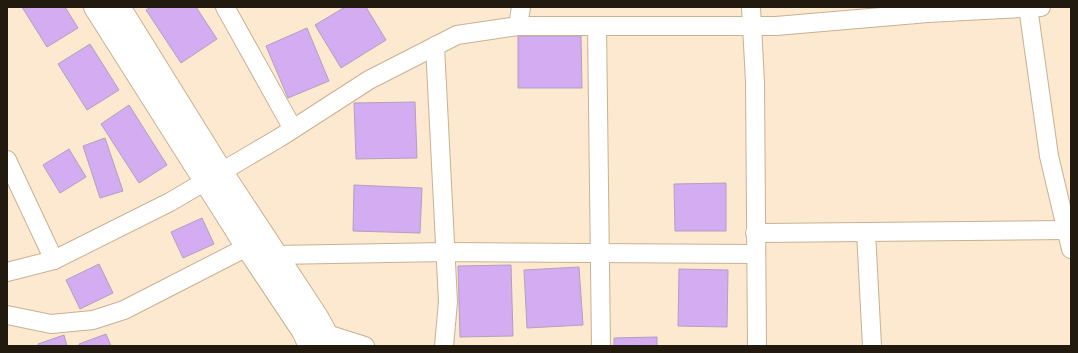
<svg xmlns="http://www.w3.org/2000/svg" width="1078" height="353" viewBox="0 0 1078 353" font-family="'PT Sans Narrow',sans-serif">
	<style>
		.building { fill: #d4acf1; stroke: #b2a0bf }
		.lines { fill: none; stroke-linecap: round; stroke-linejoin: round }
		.minor-casing { stroke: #c8b193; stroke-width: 20 }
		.major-casing { stroke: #c8b193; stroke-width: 24 }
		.minor { stroke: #fff; stroke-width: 18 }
		.major { stroke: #fff; stroke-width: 22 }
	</style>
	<rect width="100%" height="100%" fill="#fce9d0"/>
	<!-- building -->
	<g class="building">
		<polygon points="22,7 65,7 78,28 47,47"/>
		<polygon points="151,7 196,7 217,39 181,63 146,10"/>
		<polygon points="345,7 366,7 386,40 341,68 315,25"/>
		<polygon points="307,28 329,81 288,98 266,46"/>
		<polygon points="518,36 581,36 582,88 518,88"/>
		<polygon points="90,44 119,90 87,110 58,64"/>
		<polygon points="415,102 417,158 356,159 354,103"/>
		<polygon points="129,105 167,165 139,183 101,124"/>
		<polygon points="105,138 123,191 100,198 83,146"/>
		<polygon points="69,149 86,177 60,193 43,165"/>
		<polygon points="726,183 726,231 675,231 674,184"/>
		<polygon points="354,185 422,188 420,233 353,231"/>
		<polygon points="202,218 214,244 183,258 171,232"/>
		<polygon points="99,264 113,293 80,309 66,280"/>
		<polygon points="511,265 513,336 460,337 458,266"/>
		<polygon points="579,267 583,325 527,328 524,270"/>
		<polygon points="679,269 728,270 727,327 678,326"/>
		<polygon points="106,334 111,346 80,346 79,344"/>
		<polygon points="64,335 67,346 39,346 38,344"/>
		<polygon points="657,337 657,346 614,346 614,338"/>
	</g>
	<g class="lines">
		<defs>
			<g id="minor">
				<polyline points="225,7 293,129"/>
				<polyline points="751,7 755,82 757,346"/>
				<polyline points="1028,7 1049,156 1071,249"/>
				<polyline points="518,26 521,7"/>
				<polyline points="597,26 601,346"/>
				<polyline points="435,46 448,302 444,346"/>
				<polyline points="7,160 54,260"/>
				<polyline points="866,232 872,346"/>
				<polyline points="755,233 1067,230"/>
				<polyline points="276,255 445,252 755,254"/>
				<polyline points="7,272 54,260 170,202 279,138 369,80 457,35 518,26 776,26 928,13 1041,7"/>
				<polyline points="7,315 51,324 93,320 124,310 247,247"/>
				<polyline points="327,334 365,346"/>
			</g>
			<g id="major">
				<polyline points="95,7 247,247 303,331 310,346"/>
				<polyline points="119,7 221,171 317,317 333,346"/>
			</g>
		</defs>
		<!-- minor casing -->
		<use href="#minor" class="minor-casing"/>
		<!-- major casing -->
		<use href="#major" class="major-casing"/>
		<!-- minor -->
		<use href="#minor" class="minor"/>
		<!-- major -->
		<use href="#major" class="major"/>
	</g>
	<!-- border -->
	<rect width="1078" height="353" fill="none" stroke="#231a0f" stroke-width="16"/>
</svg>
